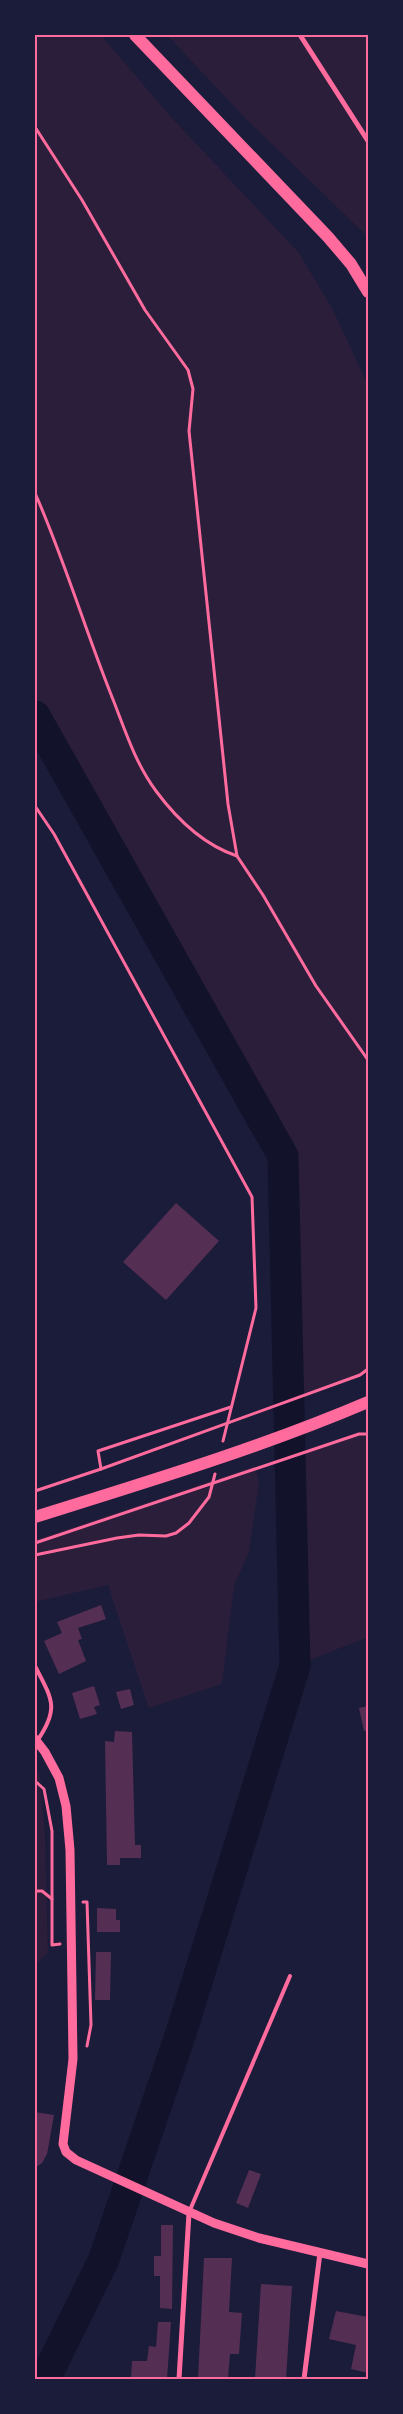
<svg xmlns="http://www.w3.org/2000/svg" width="403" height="2414" viewBox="0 0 403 2414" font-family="'Fira Sans',sans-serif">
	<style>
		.green { fill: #2a1e3b }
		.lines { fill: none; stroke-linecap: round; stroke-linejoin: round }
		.river { stroke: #12122b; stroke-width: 31 }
		.building { fill: #542f53 }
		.path { stroke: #ff6b9d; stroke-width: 3 }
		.service { stroke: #ff6b9d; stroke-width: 4 }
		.minor { stroke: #ff6b9d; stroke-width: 5 }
		.tertiary { stroke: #ff6b9d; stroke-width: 9 }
		.primary { stroke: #ff6b9d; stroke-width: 12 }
		.neatline { fill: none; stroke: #ff6b9d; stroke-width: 2 }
	</style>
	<rect width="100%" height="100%" fill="#1b1b3a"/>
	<!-- green -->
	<g class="green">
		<polygon points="35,35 101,35 172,118 299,253 333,310 368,385 368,1369 360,1375 289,1402 283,1156 35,716"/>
		<polygon points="167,35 368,35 368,237 245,118"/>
		<polygon points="359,1434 368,1434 368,1637 295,1666 292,1457"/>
		<polygon points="255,1466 259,1483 249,1552 234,1586 222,1684 149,1708 108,1585 35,1602 35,1540"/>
		<polygon points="35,1767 40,1777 45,1834 48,1953 35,1965"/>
	</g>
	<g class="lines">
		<!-- river -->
		<polyline class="river" points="35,716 283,1156 295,1666 181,2033 104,2259 45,2379"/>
	</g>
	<!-- building -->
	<g class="building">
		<polygon points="176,1203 219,1241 166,1300 123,1262"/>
		<polygon points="101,1605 106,1619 78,1628 82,1639 78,1640 86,1661 59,1674 44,1641 62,1633 57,1622"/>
		<polygon points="94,1686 100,1705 94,1707 97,1714 80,1719 72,1693"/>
		<polygon points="130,1689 134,1705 121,1709 116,1692"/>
		<polygon points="368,1706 368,1730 364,1731 359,1708"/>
		<polygon points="115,1731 132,1732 135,1845 141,1845 141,1858 120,1858 120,1865 107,1865 105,1741 114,1742"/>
		<polygon points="97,1908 116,1909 116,1920 120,1920 120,1932 97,1932"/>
		<polygon points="96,1952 111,1952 110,2000 95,2000"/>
		<polygon points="35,2112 54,2115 47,2154 42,2163 35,2168"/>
		<polygon points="249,2170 261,2174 248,2208 236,2203"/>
		<polygon points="161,2225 173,2225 172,2309 160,2308 160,2276 154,2276 154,2256 161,2256"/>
		<polygon points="204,2258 232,2258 229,2312 242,2313 239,2354 230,2354 228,2379 198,2379"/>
		<polygon points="261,2284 292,2286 286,2379 255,2379"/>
		<polygon points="336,2311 368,2317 368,2373 351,2369 356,2345 329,2339"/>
		<polygon points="158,2322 171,2322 167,2379 131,2378 132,2361 147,2361 149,2346 156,2347"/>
	</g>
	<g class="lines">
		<!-- path -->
		<g class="path">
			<polyline points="35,127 82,200 145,310 188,370 193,389 189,431 228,804 237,856 263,895 316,986 368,1060"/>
			<path d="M35 493C65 561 86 633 114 702 126 733 136 764 156 791 176 818 204 845 237 856"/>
			<polyline points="35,806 54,834 252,1197 256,1308 223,1441"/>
			<polyline points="101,1469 98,1451 231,1407"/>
			<polyline points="35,1491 101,1469 360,1375 368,1369"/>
			<polyline points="35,1543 359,1434 368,1434"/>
			<polyline points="35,1555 117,1538 139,1535 166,1536 176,1533 189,1523 209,1497 215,1474"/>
			<polyline points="35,1781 44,1789 52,1831 52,1945 60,1944"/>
			<polyline points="35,1891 42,1891 52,1899"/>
			<polyline points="83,1902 87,1902 91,2025 87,2046"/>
		</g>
		<!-- service -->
		<g class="service">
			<path d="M35 1666C52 1699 60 1708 37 1741"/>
			<polyline points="190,2210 290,1976"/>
		</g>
		<!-- minor -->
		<g class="minor">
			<polyline points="300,35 368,141"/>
			<polyline points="179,2379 189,2213"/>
			<polyline points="304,2379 320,2253"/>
		</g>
		<!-- tertiary -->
		<polyline class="tertiary" points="35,1739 45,1752 59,1778 66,1806 70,1850 73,2059 63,2144 66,2152 76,2160 214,2223 259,2238 368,2264"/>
		<!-- primary -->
		<g class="primary">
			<polyline points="135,35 328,237 351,264 368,292"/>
			<path d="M35 1517C147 1482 260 1448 368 1402"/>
		</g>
	</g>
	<!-- border -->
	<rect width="403" height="2414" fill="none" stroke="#1b1b3a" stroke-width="72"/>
	<rect x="36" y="36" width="331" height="2342" class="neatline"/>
</svg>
